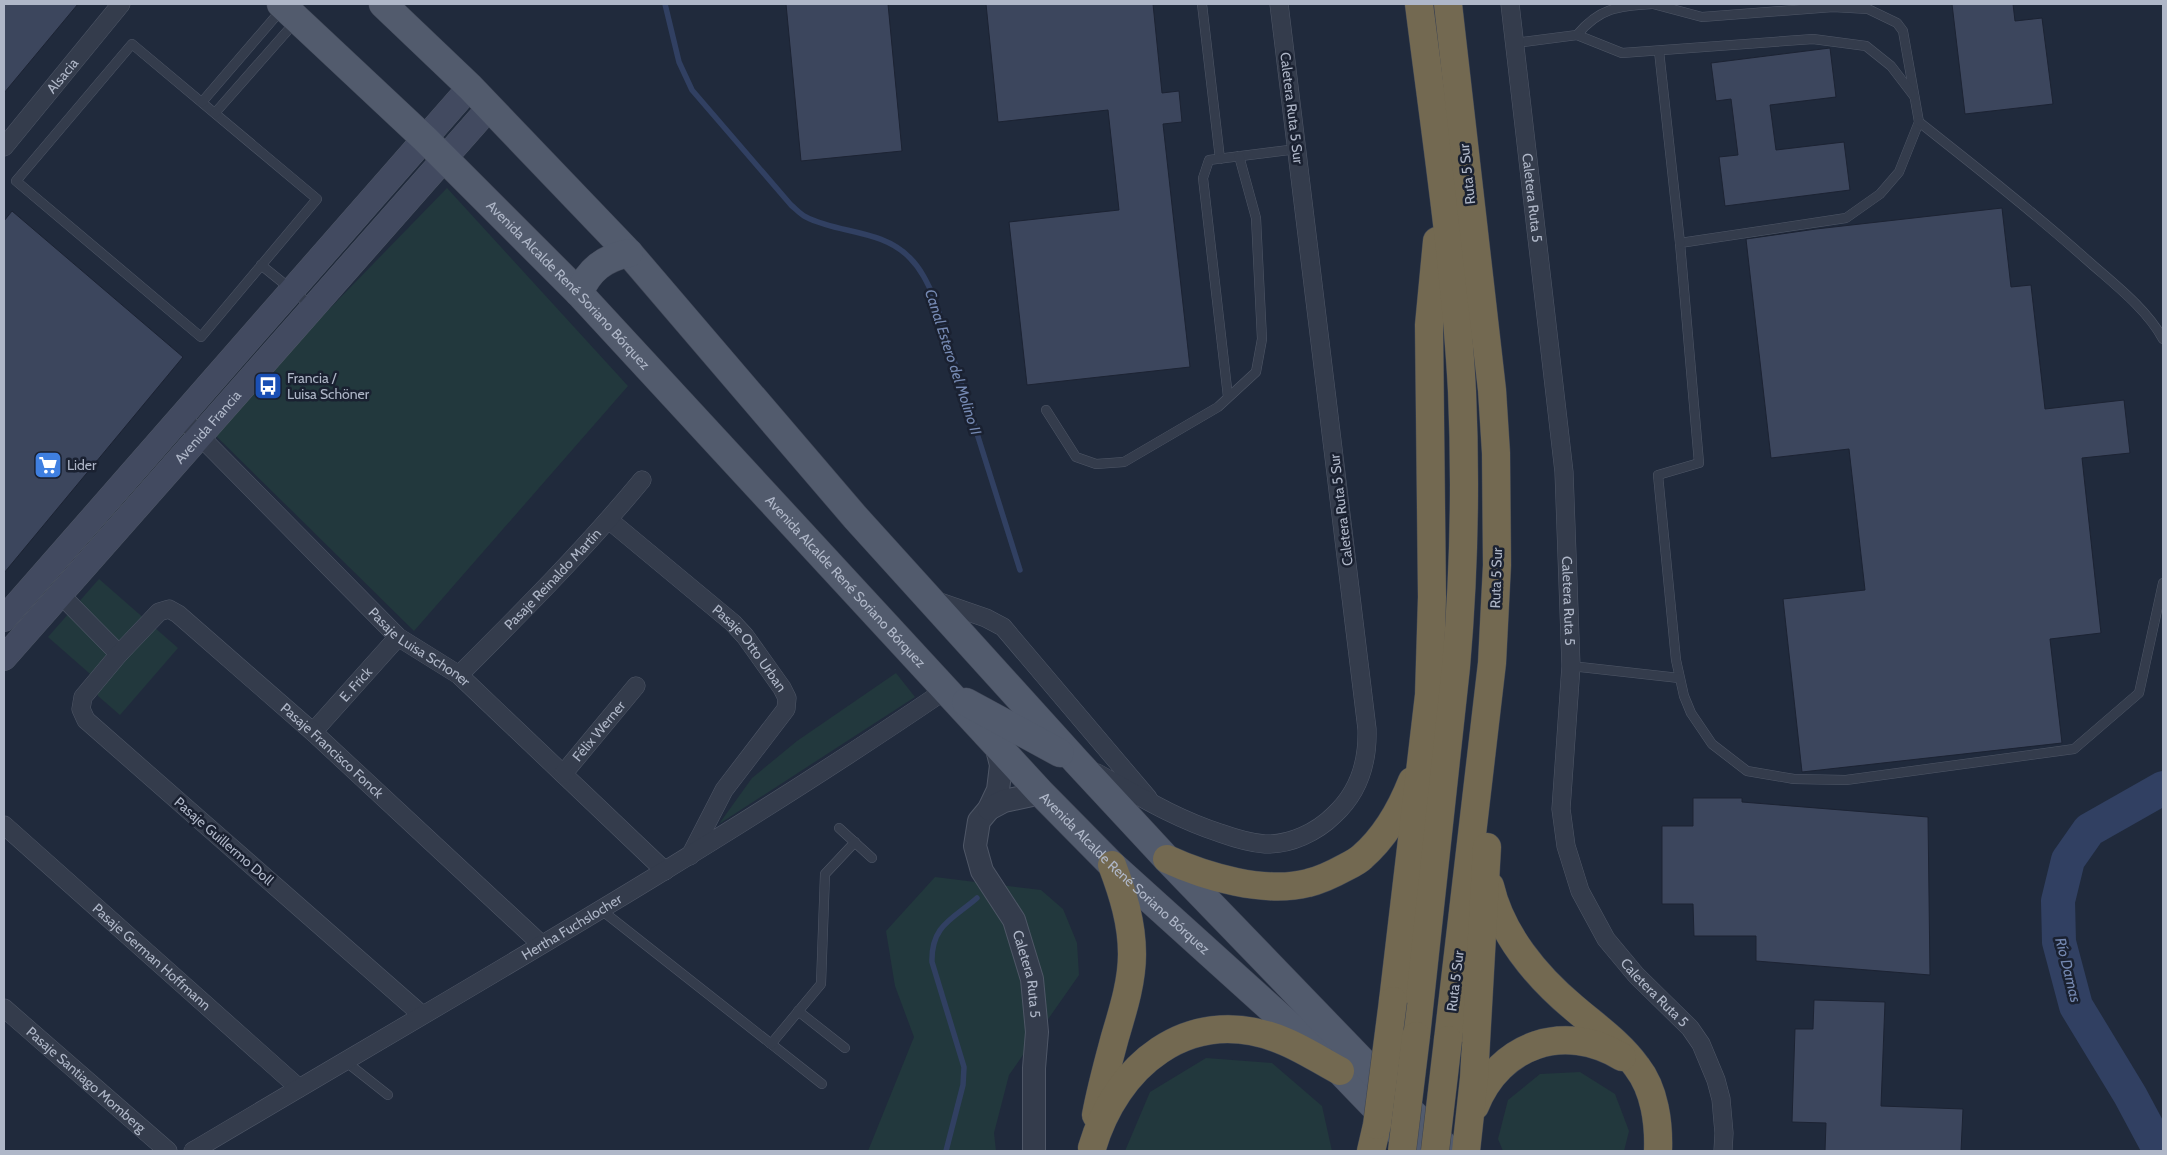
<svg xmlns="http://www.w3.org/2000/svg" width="2167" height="1155" viewBox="0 0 2167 1155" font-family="Cabin,sans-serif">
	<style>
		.green { fill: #22383d }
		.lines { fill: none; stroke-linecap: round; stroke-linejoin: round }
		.stream { stroke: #314062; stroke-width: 5.5 }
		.river { stroke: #314062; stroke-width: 34 }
		.building { fill: #3c465d; stroke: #1c2333 }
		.service-casing { stroke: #4f5767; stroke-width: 10 }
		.minor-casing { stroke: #4f5767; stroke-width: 19 }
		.tertiary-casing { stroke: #4f5767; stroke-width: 24 }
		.secondary-casing { stroke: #4f5767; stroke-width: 26 }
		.primary-casing { stroke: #3e4555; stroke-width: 29 }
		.motorway-casing { stroke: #3c4454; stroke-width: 29 }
		.service { stroke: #343c4c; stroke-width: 9 }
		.minor { stroke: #343c4c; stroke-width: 18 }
		.tertiary { stroke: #343c4c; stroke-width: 22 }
		.secondary { stroke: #424a60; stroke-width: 25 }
		.primary { stroke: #525b6d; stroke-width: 28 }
		.motorway { stroke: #736951; stroke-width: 28 }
		.motorway-bridge-casing { stroke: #3c4454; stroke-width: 29; stroke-linecap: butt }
		.motorway-bridge { stroke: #736951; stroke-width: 28 }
		.labels { text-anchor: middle; stroke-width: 5; stroke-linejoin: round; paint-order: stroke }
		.street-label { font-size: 14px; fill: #afb7c8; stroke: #1a2131 }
		.poi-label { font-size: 14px; fill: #afb7c8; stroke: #1a2131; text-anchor: start }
		.water-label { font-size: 15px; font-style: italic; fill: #7589b2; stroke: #1a2131 }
	</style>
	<rect width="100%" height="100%" fill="#202a3c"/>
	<!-- green -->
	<g class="green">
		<polygon points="447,188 628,386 414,631 215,435 305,334"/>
		<polygon points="99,579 178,648 120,715 98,696 97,680 48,637"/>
		<polygon points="896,673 915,697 719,824 752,778 797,741"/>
		<polygon points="935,877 1041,890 1063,909 1077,943 1079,975 1009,1075 994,1133 996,1151 868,1151 914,1037 895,986 886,931"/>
		<polygon points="1206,1058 1272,1063 1322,1106 1332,1151 1125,1151 1150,1092"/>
		<polygon points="1580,1072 1615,1094 1629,1131 1624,1151 1503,1151 1498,1139 1508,1100 1540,1074"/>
	</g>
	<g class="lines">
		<!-- stream -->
		<g class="stream">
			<path d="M665 4 679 62 692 90 791 205C796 209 800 214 806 217 839 234 882 229 910 258 921 269 927 282 934 297L1020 570"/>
			<path d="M946 1151 963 1085 964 1067 932 962C931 925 953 919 977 898"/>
		</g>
		<!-- river -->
		<polyline class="river" points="2160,1151 2130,1095 2076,1006 2059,942 2058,901 2068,860 2089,830 2163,788"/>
	</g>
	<!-- building -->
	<g class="building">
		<polygon points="4,4 78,4 4,93"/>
		<polygon points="786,4 888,4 902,151 801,161"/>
		<polygon points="986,4 1153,4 1162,93 1179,91 1182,122 1163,124 1190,367 1027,385 1009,222 1119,210 1108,110 998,122"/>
		<polygon points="1952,4 2013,4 2015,21 2042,18 2053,104 1965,114"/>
		<polygon points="1830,48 1836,97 1770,105 1776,150 1844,142 1850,190 1725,206 1719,157 1738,155 1731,99 1716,101 1711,63"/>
		<polygon points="2002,208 2011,287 2031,285 2045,409 2124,400 2130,453 2082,458 2101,633 2050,639 2062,743 1802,772 1783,599 1865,590 1849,449 1771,458 1746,239 1816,229"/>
		<polygon points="12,211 183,357 4,573 4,221"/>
		<polygon points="1693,798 1742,798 1742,802 1928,817 1930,975 1756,961 1756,936 1694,936 1693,904 1662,904 1662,826 1693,826"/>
		<polygon points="1814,1000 1885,1002 1881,1106 1963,1109 1961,1151 1825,1151 1826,1123 1792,1122 1795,1029 1813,1029"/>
	</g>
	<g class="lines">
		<defs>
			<g id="service">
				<polyline points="1202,4 1220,159"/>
				<polyline points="1653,4 1702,17 1833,7 1868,9 1897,23 1903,31 1919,122 1899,172 1880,194 1846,218 1680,243 1699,463 1658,475 1676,660 1684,696 1691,713 1712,744 1747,771 1794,779 1846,780 2074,749 2139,693 2163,583"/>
				<path d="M1577 35C1599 8 1618 6 1652 4"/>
				<polyline points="1515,43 1577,35 1622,53 1813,39 1866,46 1891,66 1914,96"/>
				<polygon points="132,44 317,199 201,337 16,181"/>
				<polyline points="1659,51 1680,243"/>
				<polyline points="202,102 282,9"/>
				<polyline points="215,113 296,21"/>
				<path d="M1919 122C1976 167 2033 212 2087 260 2114 284 2146 308 2163 339"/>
				<polyline points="261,265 313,307"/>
				<polyline points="1228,397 1203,178 1209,160 1297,149"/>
				<polyline points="1046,410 1076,457 1096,464 1124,462 1218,407 1256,372 1262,339 1256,218 1239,156"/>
				<polyline points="1571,666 1679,678"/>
				<polyline points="839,828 872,858"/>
				<polyline points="600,909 822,1084"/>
				<polyline points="798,1011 845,1048"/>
				<polyline points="771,1044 821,984 825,874 855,842"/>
				<polyline points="345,1061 388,1095"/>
			</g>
			<g id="minor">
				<path id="s1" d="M1510 4 1564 472 1571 666 1561 809 1566 846 1580 891 1606 939 1636 975 1690 1028 1701 1044 1716 1080 1721 1099 1724 1133 1723 1151"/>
				<path id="s2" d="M4 147 121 4"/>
				<path id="s3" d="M181 417 398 637 459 675 665 871"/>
				<path id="s4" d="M609 520 733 623 745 636 782 688 787 698 786 709 724 790 690 856"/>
				<polyline points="60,594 119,654"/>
				<polyline points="934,600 986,618 1003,627 1148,798"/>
				<path id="s5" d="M459 675C522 612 585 549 642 480"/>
				<path id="s6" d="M313 732 398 637"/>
				<path d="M1097 773C1139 796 1174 818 1220 833 1234 838 1251 843 1265 844 1290 845 1317 832 1334 815 1359 792 1368 762 1367 729L1279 4"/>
				<path id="s7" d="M563 774 636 686"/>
				<path id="s8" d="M4 825 299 1088"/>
				<path id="s9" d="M4 1008 168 1151"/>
				<path id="s10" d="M422 1015 86 720 81 709 83 697 119 654 159 612 169 609 178 614 313 732 541 944"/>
				<path id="s11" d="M193 1151C445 1001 702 856 944 691"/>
			</g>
			<g id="tertiary">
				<path id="s12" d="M996 745 1001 765 998 790 989 809 979 821 975 846 982 871 1014 920 1032 979 1037 1032 1034 1068V1151"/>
				<polyline points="989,809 1004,801 1041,793"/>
			</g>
			<g id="secondary">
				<polyline points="4,619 470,87"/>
				<path id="s13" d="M4 658 489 108"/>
			</g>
			<g id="primary">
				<path id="s14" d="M281 4 425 139 579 293 1041 793 1112 865 1340 1071 1417 1151"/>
				<polyline points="383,4 470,87 629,253 855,517 1077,762 1167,859 1449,1151"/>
				<path d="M579 293C589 270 604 258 629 253"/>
				<polyline points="966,702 1060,753"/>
			</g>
			<g id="motorway">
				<path d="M1167 859C1206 877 1265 894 1308 883 1321 880 1335 873 1346 867 1352 864 1358 861 1362 857 1385 837 1401 809 1412 781"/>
				<path d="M1490 886C1501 934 1536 976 1573 1007 1595 1026 1620 1043 1637 1067 1655 1090 1659 1124 1658 1151"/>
				<polyline points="1393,1001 1429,695 1432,597 1429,325 1437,241"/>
				<path d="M1416 1036 1456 667C1464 575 1466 483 1462 391 1455 262 1435 132 1419 4"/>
				<polyline points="1448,1040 1492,663 1497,565 1496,453 1492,390 1448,4"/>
				<path d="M1475 1106C1500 1044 1564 1022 1622 1057"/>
				<path d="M1096 1115C1101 1088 1108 1063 1115 1037 1123 1010 1132 982 1132 954 1132 923 1123 894 1112 865"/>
				<path d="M1092 1148C1116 1066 1187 1006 1276 1038 1299 1046 1319 1060 1340 1071"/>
				<polyline points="1371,1151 1377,1125"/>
				<polyline points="1466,1151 1474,1078 1487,847"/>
			</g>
		</defs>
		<!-- service casing -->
		<use href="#service" class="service-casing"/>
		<!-- minor casing -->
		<use href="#minor" class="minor-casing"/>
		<!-- tertiary casing -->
		<use href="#tertiary" class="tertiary-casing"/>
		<!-- secondary casing -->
		<use href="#secondary" class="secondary-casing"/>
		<!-- primary casing -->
		<use href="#primary" class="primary-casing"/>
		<!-- motorway casing -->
		<use href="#motorway" class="motorway-casing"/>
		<!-- service -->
		<use href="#service" class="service"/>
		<!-- minor -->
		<use href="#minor" class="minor"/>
		<!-- tertiary -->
		<use href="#tertiary" class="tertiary"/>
		<!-- secondary -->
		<use href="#secondary" class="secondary"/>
		<!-- primary -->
		<use href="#primary" class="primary"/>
		<!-- motorway -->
		<use href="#motorway" class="motorway"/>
		<defs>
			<g id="motorway-bridge">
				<polyline points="1377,1125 1393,1001"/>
				<polyline points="1402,1151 1416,1036"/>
				<polyline points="1435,1151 1448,1040"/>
			</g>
		</defs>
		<!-- motorway-bridge casing -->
		<use href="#motorway-bridge" class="motorway-bridge-casing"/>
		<!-- motorway-bridge -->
		<use href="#motorway-bridge" class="motorway-bridge"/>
	</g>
	<!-- icons -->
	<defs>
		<symbol id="bus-square" viewBox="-11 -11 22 22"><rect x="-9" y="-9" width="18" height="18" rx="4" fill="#1a4fb4" stroke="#1a2131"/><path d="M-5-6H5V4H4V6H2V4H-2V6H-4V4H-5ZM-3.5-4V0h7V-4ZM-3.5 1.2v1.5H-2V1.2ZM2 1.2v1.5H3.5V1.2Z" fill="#fff"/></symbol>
		<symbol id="supermarket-square" viewBox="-11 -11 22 22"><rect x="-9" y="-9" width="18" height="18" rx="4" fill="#3f7fe0" stroke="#1a2131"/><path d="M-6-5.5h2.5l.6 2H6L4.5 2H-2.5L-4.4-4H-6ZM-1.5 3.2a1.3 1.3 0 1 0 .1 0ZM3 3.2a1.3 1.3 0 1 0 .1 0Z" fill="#fff"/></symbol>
	</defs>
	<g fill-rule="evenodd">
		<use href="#bus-square" x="252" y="370" width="32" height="32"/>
		<use href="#supermarket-square" x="32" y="449" width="32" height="32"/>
	</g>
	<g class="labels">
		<!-- street labels -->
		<g class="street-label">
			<text dy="5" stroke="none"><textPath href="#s2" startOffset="92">Alsacia</textPath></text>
			<text transform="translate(1292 108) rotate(83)" y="5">Caletera Ruta 5 Sur</text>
			<text transform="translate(1467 174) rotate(-96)" y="5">Ruta 5 Sur</text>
			<text dy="5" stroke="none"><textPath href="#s1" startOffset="195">Caletera Ruta 5</textPath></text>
			<text dy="5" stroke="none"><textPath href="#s14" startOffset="402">Avenida Alcalde René Soriano Bórquez</textPath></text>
			<text dy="5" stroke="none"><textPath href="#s13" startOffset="308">Avenida Francia</textPath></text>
			<text transform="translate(1341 510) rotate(-97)" y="5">Caletera Ruta 5 Sur</text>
			<text transform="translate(1496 578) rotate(-88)" y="5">Ruta 5 Sur</text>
			<text dy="5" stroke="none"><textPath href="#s5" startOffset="134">Pasaje Reinaldo Martín</textPath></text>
			<text dy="5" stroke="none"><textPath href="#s14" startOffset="808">Avenida Alcalde René Soriano Bórquez</textPath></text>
			<text dy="5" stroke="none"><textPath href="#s1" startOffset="600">Caletera Ruta 5</textPath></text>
			<text dy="5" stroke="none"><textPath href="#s3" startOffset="332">Pasaje Luisa Schoner</textPath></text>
			<text dy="5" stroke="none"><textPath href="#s4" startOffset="191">Pasaje Otto Urban</textPath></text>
			<text dy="5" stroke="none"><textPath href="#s6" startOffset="64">E. Frick</textPath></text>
			<text dy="5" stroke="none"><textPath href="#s7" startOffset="56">Félix Werner</textPath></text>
			<text dy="5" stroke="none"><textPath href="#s10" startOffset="812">Pasaje Francisco Fonck</textPath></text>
			<text transform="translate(224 841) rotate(41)" y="5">Pasaje Guillermo Doll</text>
			<text dy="5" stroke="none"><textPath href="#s14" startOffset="1212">Avenida Alcalde René Soriano Bórquez</textPath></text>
			<text dy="5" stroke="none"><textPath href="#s11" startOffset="440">Hertha Fuchslocher</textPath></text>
			<text dy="5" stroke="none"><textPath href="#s8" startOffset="198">Pasaje German Hoffmann</textPath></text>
			<text dy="5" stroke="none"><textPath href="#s12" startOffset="248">Caletera Ruta 5</textPath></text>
			<text transform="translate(1455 981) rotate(-83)" y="5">Ruta 5 Sur</text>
			<text dy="5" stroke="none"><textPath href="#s1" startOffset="1020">Caletera Ruta 5</textPath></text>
			<text dy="5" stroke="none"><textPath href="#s9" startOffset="109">Pasaje Santiago Momberg</textPath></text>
		</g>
		<!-- poi labels -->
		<g class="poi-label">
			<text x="287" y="383">Francia /<tspan x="287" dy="16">Luisa Schöner</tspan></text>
			<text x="67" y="470">Lider</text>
		</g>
		<!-- water labels -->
		<g class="water-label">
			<text transform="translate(953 362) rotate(72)" y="5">Canal Estero del Molino II</text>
			<text transform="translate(2068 970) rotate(76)" y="5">Río Damas</text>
		</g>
	</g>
	<!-- border -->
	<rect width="2167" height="1155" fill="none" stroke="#afb7c8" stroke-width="10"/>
</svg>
